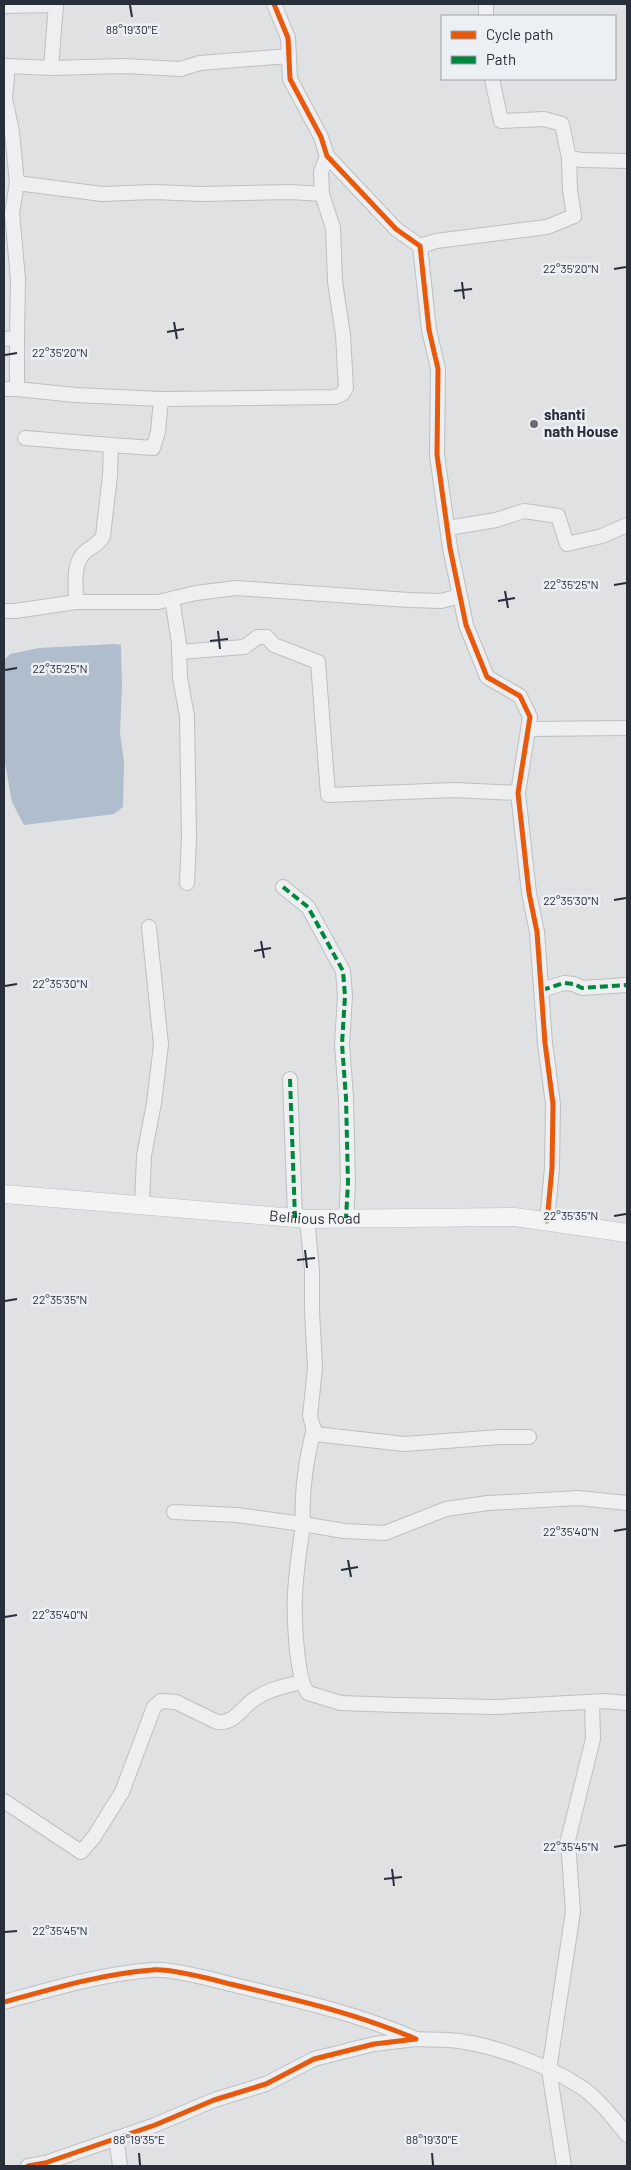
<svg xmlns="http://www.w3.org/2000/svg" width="631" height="2170" viewBox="0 0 631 2170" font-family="Barlow,sans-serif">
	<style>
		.water { fill: #afbdcd }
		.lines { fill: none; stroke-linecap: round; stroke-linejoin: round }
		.minor-casing { stroke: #bdbfc1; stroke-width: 16 }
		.major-casing { stroke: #bbbec1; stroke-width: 19 }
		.minor { stroke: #eeeff0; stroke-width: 14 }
		.major { stroke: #f3f4f4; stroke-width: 18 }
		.quiet { stroke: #00873e; stroke-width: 4; stroke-dasharray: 8 4; stroke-linecap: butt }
		.cycleway-casing { stroke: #eceff3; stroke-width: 8 }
		.cycleway { stroke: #e8590c; stroke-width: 5 }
		.ticks { fill: none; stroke: #282e3a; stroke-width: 2 }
		.poi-dot { fill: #686d75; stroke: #eceff3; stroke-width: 2 }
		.labels { text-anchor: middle; stroke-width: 5; stroke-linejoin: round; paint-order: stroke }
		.poi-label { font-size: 15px; font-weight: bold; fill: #282e3a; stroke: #eceff3; text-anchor: start }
		.street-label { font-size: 15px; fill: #282e3a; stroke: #eceff3 }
		.ticks-label { font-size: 12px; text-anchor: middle; fill: #282e3a; stroke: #eceff3; stroke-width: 5; stroke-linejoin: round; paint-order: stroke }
	</style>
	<rect width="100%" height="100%" fill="#dfe1e3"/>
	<!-- water -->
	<polygon class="water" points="115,644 121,645 122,687 120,733 124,762 123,807 114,814 24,825 12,802 4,757 5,659 10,654 39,648"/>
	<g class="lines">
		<defs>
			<g id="minor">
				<polyline points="274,4 288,38 290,79 321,137 327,156 396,229 420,246 429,330 438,369 437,455 450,548 466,625 487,677 520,696 530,717 518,793 529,893 537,932 545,1043 553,1104 552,1168 547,1221"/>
				<polyline points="4,6 56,5"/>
				<polyline points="486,16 486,4"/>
				<polyline points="51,68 124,66 180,69 200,63 289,56"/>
				<polyline points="569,158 582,160 627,161"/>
				<polyline points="17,183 12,132 5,98 8,66 51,68 56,4"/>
				<polyline points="420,246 436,241 547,227 574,216 570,190 569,158 562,124 544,119 501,121 492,79"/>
				<polyline points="17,338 18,279 12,213 17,183 102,194 154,192 201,194 290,192 322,194"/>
				<polyline points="4,339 17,338 17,389 75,395 161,399"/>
				<polyline points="4,389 17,389"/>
				<polyline points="25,438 111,445"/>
				<polyline points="448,528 496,520 524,511 558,516 567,544 602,536 627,525"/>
				<polyline points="172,599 179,643 180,678 187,716 189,838 187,883"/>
				<path d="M76 602C76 586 72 564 85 552 92 546 99 544 103 536L110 475 111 445 153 448 158 432 161 399 335 397 342 394 346 388 343 335 335 282 333 228 322 194 321 172 327 156"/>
				<polyline points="4,611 15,611 76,602 158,602 196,593 236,588 409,600 441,601 460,596"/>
				<polyline points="179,652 244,647 258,637 267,637 274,645 318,662 328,795 454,790 518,793"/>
				<polyline points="528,729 627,728"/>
				<polyline points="283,887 308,907 343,971 345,996 342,1044 346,1098 348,1183 346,1218"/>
				<polyline points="542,990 564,983 574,984 582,988 627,985"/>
				<polyline points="290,1079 295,1218"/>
				<polyline points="142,1204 144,1156 154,1103 161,1045 149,927"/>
				<polyline points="307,1219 312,1270 312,1310 315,1368 310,1416 315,1434 404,1444 500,1437 529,1437"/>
				<path d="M314 1428C306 1460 301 1491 303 1524L344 1531 385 1533 446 1509 488 1503 578 1498 627 1503"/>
				<path d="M174 1512 237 1515 303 1524C300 1547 296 1571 295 1594 294 1615 296 1679 308 1693L341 1703 397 1705 496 1707 604 1701 627 1703"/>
				<path d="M4 1801 81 1852 94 1837 122 1792 154 1707 161 1701 176 1702 217 1722C236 1724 242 1706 256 1698 269 1689 286 1686 301 1682"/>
				<path d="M4 2002C52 1989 101 1974 152 1970 170 1968 211 1979 230 1984 293 1999 356 2013 416 2039L374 2044 314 2059 266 2084 214 2100 155 2125 45 2163 28 2166"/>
				<path d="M416 2039C432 2040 449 2039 465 2042 498 2047 548 2066 576 2084 596 2095 613 2118 627 2135"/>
				<polyline points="116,2138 120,2166"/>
				<polyline points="564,2166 549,2070 573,1912 568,1840 593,1739 592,1702"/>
			</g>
			<g id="major">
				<path id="s1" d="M4 1194 307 1219 515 1217 627 1233"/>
			</g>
		</defs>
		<!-- minor casing -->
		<use href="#minor" class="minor-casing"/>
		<!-- major casing -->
		<use href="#major" class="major-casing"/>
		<!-- minor -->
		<use href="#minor" class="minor"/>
		<!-- major -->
		<use href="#major" class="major"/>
		<!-- quiet -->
		<g class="quiet">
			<polyline points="283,887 308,907 343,971 345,996 342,1044 346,1098 348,1183 346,1218"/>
			<polyline points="542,990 564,983 574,984 582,988 627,985"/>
			<polyline points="290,1079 295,1218"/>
		</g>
		<defs>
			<g id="cycleway">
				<polyline points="274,4 288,38 290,79 321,137 327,156 396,229 420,246 429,330 438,369 437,455 450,548 466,625 487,677 520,696 530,717 518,793 529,893 537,932 545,1043 553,1104 552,1168 547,1221"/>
				<path d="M4 2002C52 1989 101 1974 152 1970 170 1968 211 1979 230 1984 293 1999 356 2013 416 2039L374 2044 314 2059 266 2084 214 2100 155 2125 45 2163 28 2166"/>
			</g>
		</defs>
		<!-- cycleway casing -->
		<use href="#cycleway" class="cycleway-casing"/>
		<!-- cycleway -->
		<use href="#cycleway" class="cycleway"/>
	</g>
	<!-- ticks -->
	<path class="ticks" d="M130 5 132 17M614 269 626 267M462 282 464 299M454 291 472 289M174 322 177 339M167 332 184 329M5 355 17 353M614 585 626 583M505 591 508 608M498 601 515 598M218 631 220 649M210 641 228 639M5 670 17 668M614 900 626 898M261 941 264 958M254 951 271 948M5 986 17 984M614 1216 626 1214M305 1250 307 1268M297 1260 315 1258M5 1301 17 1299M614 1531 626 1529M348 1560 351 1577M341 1570 358 1567M5 1617 17 1615M614 1847 626 1845M392 1869 394 1886M384 1879 402 1877M5 1932 17 1931M139 2153 140 2165M432 2153 433 2165"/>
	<!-- markers -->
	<circle class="poi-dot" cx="534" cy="424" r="5"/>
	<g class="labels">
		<!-- poi labels -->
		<g class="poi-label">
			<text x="544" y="420">shanti<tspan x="544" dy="17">nath House</tspan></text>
		</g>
		<!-- street labels -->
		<g class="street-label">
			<text dy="5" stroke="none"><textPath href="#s1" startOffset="312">Belilious Road</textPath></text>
		</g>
	</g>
	<g class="ticks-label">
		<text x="132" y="34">88°19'30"E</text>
		<text x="571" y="273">22°35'20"N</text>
		<text x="60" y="357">22°35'20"N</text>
		<text x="571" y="589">22°35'25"N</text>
		<text x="60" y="673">22°35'25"N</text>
		<text x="571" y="905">22°35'30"N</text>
		<text x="60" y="988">22°35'30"N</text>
		<text x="571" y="1220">22°35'35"N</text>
		<text x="60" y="1304">22°35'35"N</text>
		<text x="571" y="1536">22°35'40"N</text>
		<text x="60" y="1619">22°35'40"N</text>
		<text x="571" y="1851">22°35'45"N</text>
		<text x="60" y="1935">22°35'45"N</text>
		<text x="139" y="2144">88°19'35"E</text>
		<text x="432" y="2144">88°19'30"E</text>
	</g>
	<!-- border -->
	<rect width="631" height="2170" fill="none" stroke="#282e3a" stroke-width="10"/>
	<!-- legend -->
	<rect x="441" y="15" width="175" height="65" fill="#eceff3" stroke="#9ea2a9"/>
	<rect x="451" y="31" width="25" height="8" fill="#e8590c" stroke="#9ea2a9"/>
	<text x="486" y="40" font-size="15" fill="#282e3a">Cycle path</text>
	<rect x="451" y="56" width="25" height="8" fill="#00873e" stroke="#9ea2a9"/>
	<text x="486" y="65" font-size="15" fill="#282e3a">Path</text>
</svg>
